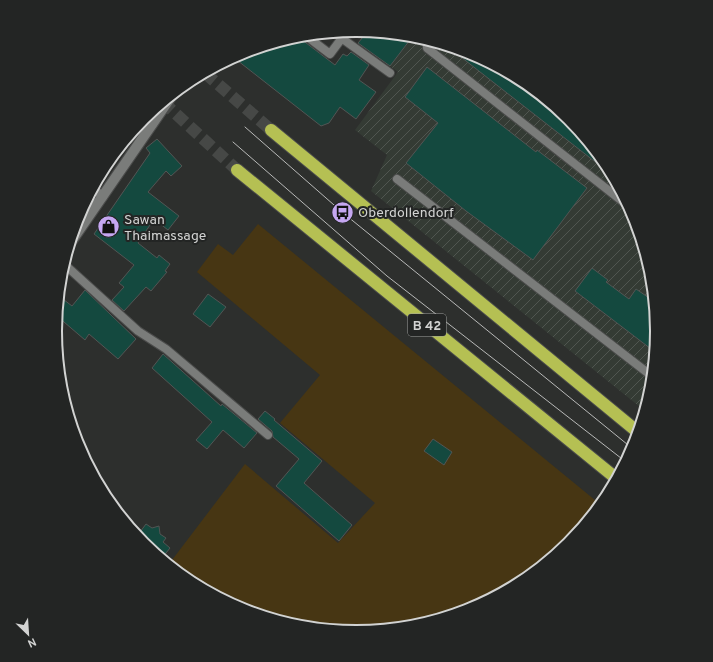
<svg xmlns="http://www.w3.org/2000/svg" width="713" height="662" viewBox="0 0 713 662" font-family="Overpass,sans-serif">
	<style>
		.industrial { fill: url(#industrial-furrows) }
		.green { fill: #473613 }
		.building { fill: #14493f; stroke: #525554 }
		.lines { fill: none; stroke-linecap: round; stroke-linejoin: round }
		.highway-tunnel { stroke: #464846; stroke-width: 12; stroke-dasharray: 12 6; stroke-linecap: butt }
		.lane-casing { stroke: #4b4c4b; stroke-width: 10 }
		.secondary-casing { stroke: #4b4c4b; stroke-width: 12 }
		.highway-casing { stroke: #4b4c4b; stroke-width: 14 }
		.lane { stroke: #7a7c7a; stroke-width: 8 }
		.secondary { stroke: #7a7c7a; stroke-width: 10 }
		.highway { stroke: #b5c053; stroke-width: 12 }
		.tram { stroke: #b8b9b8; stroke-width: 1 }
		.labels { text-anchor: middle; stroke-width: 4; stroke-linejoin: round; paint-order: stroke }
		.shield { fill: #232524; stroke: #9e9f9e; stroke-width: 1 }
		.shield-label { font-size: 13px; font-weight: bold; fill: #d2d3d2 }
		.poi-label { font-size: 14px; fill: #d2d3d2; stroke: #232524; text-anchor: start }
		.rim { fill: none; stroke: #d2d3d2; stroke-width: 2 }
	</style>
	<defs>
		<pattern id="industrial-furrows" width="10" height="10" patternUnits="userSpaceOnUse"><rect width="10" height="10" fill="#343b34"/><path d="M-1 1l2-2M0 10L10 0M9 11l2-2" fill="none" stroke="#505650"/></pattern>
	</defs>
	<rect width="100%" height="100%" fill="#2d2f2d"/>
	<!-- industrial -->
	<polygon class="industrial" points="414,36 472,53 524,81 569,118 607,164 635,216 652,272 657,331 652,390 645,411 371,191 387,155 355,130 398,72 390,66"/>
	<!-- green -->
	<path class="green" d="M258 224 601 505C577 534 555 560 524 581 516 587 506 591 497 595 392 652 261 641 169 564L245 464 338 543 375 503 280 423 320 375 197 272 218 244 233 255Z"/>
	<!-- building -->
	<g class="building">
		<polygon points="368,31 388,33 413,36 390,66 358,43"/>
		<polygon points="297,36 335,65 343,54 347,56 351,52 369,65 359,80 376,92 356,119 340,107 329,123 321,126 233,57 242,53"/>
		<polygon points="454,47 472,53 524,81 570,118 607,164 603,168 452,50"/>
		<polygon points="427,67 536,152 537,150 587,188 533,260 466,211 406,163 438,123 405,97"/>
		<polygon points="157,139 182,166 171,176 166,171 148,192 179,216 168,230 154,219 138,243 157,258 159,255 170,264 165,271 167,272 151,291 146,287 124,311 112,300 124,287 119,283 134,265 94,234 150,153 146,148"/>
		<polygon points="592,268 608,280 606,282 629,299 636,289 655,302 658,331 655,352 575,291"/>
		<polygon points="85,290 136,339 118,359 89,334 85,340 57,316 59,296 72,306"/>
		<polygon points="208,294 226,307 210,327 193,314"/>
		<polygon points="163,354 221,406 222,404 257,433 244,448 223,430 207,449 196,440 212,422 152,368"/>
		<polygon points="265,411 275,419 274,420 322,461 304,483 352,525 339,541 276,486 299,459 273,437 272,431 258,419"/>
		<polygon points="433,439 452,452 444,465 424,451"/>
		<polygon points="146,524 152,528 159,526 160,534 166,538 163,542 170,548 162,558 137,536"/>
	</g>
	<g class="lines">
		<!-- highway-tunnel -->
		<g class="highway-tunnel">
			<polyline points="205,73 271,130"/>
			<polyline points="163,102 237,170"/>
		</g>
		<defs>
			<g id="lane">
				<polyline points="333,32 390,73"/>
				<polyline points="305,35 330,54 342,38"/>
				<polyline points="427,39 427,48 631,208"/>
				<polyline points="145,117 153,124"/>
				<polyline points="397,179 653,377"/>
				<polyline points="93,188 103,197"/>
				<polyline points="64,264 138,331 166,349 268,435"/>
			</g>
			<polyline id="secondary" points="71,242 173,94"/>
			<g id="highway">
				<polyline points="271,130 639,433"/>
				<polyline points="237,170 617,479"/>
			</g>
		</defs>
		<!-- lane casing -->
		<use href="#lane" class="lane-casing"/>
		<!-- secondary casing -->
		<use href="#secondary" class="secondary-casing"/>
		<!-- highway casing -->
		<use href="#highway" class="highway-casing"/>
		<!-- lane -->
		<use href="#lane" class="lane"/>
		<!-- secondary -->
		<use href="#secondary" class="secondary"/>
		<!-- highway -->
		<use href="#highway" class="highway"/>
		<!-- tram -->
		<g class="tram">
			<polyline points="245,127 342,212 633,449"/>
			<polyline points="233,142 387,276 626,462"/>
		</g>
	</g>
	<!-- icons -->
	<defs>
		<symbol id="bus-disc" viewBox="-11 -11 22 22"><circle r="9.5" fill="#c5a7f1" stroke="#232524"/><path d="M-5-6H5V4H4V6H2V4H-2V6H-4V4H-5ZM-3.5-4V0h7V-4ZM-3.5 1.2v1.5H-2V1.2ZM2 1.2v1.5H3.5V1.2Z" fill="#111"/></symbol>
		<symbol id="shop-disc" viewBox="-11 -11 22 22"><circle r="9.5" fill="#c5a7f1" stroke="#232524"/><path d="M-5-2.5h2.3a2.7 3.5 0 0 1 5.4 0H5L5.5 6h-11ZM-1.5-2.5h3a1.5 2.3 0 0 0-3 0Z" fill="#111"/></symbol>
	</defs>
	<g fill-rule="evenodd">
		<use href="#bus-disc" x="330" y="200" width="25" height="25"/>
		<use href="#shop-disc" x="96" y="214" width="25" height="25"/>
	</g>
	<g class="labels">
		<!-- shield labels -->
		<rect class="shield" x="408" y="314" width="38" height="22" rx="3"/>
		<g class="shield-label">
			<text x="427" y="330">B 42</text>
		</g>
		<!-- poi labels -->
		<g class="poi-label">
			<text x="358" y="217">Oberdollendorf</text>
			<text x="124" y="224">Sawan<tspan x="124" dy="16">Thaimassage</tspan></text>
		</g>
	</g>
	<!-- crop -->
	<path d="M0 0H713V662H0ZM62 331a294 294 0 1 1 588 0a294 294 0 1 1-588 0Z" fill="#232524" fill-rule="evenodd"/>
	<path class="rim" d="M62 331a294 294 0 1 1 588 0a294 294 0 1 1-588 0Z"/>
	<!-- north arrow -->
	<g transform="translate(28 634) rotate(155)" stroke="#232524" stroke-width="3" paint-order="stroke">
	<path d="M0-3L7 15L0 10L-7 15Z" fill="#d2d3d2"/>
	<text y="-6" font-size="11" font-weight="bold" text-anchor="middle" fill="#d2d3d2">N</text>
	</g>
</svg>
